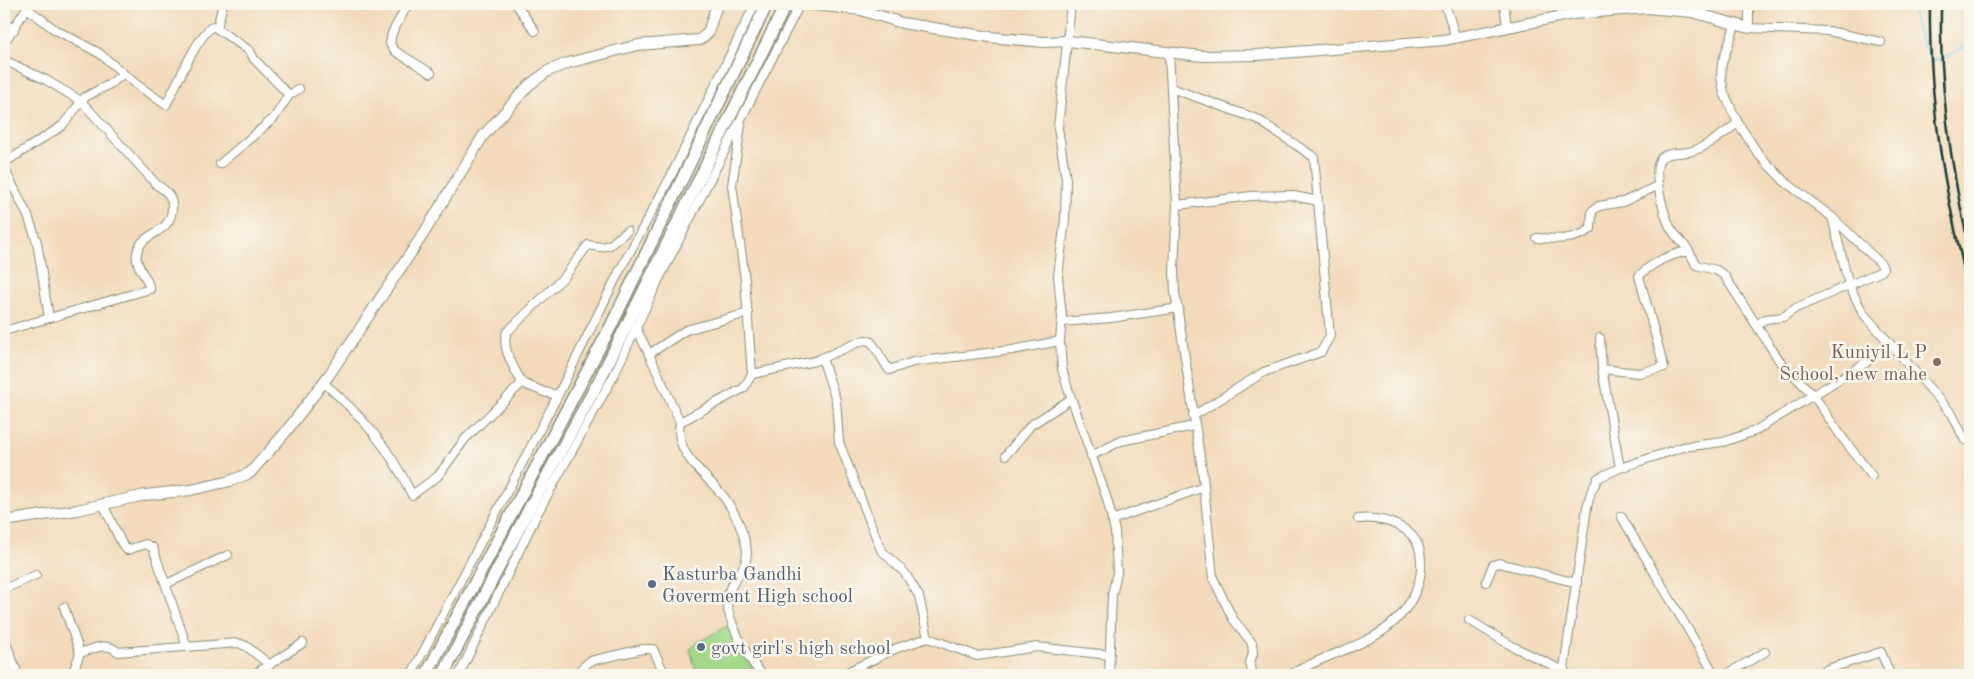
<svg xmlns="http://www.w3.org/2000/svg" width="1974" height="679" viewBox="0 0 1974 679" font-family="'Old Standard TT',serif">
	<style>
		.green { fill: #a3d889; stroke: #618a5e }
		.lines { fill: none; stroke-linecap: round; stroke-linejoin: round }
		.stream { stroke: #68c2e6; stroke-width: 2.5 }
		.minor-casing { stroke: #888c77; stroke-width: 10 }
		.major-casing { stroke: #888c77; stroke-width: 12 }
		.highway-casing { stroke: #888c77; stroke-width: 14 }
		.minor { stroke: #fff; stroke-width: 8 }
		.major { stroke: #fff; stroke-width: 10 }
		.highway { stroke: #fff; stroke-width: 11 }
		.rail { stroke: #1f3d34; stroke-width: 2.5 }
		.education-dot { fill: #8d6e63; stroke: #fbf7ec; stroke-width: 2 }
		.service-dot { fill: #5c6f8a; stroke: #fbf7ec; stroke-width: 2 }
		.labels { text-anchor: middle; stroke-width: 5; stroke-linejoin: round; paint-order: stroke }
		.education-label { font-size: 19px; fill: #785e54; stroke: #fbf7ec; text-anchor: end }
		.service-label { font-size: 19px; fill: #4e5e75; stroke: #fbf7ec; text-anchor: start }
	</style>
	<rect width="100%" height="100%" fill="#fbf7ec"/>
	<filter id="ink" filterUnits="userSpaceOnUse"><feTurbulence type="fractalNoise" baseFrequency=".02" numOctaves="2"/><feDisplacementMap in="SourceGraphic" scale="10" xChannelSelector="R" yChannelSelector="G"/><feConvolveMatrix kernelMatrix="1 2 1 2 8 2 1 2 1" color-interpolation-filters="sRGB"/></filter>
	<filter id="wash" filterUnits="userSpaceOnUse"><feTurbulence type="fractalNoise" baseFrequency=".0096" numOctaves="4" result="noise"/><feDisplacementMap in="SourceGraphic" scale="20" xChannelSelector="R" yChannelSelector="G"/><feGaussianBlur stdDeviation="1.12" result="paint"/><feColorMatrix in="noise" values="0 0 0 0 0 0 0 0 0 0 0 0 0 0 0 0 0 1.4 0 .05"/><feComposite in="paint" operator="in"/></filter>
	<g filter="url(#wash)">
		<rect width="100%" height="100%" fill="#f2daba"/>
		<!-- green -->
		<polygon class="green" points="731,624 756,675 697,675 690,649 698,642"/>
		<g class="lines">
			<!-- stream -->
			<polyline class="stream" points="1910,4 1921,40 1931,59 1941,60 1970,43"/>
		</g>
	</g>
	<g filter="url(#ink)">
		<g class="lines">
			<defs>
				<g id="minor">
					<polyline points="408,4 392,33 390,44 395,51 431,73"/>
					<polyline points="516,4 535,31"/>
					<polyline points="1071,4 1058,128 1066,179 1065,220 1058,276 1062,317 1060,341 1062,369 1068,389 1107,499 1115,531 1117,573 1112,595 1109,675"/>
					<polyline points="1445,4 1456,38"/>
					<polyline points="1504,4 1507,27"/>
					<polyline points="1749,4 1749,28 1828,31 1881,42"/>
					<path d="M27 8 54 29 99 53 136 84 166 105C176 86 197 36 213 26L250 51 254 59 289 95 274 118 220 164"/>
					<polyline points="4,22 14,30"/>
					<polyline points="1736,23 1722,63 1721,77 1724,93 1738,123 1759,155 1784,181 1832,217 1849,285 1863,313 1952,414 1965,440"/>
					<polyline points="217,28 223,4"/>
					<polyline points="4,43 28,6"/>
					<polyline points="1169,52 1177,205 1174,270 1175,292 1203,476 1213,578 1233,619 1252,643 1253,653 1250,663 1253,675"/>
					<path d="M4 60 46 80 81 101 157 185C165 190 172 195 172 206 173 236 141 230 137 253 134 265 148 278 150 289L4 331"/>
					<polyline points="1171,88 1257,119 1314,157 1330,336 1321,352 1264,372 1193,416"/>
					<polyline points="289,95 299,89"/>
					<path d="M741 125 732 185 745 280 752 374 744 388 680 422C673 457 710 476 726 500 735 513 743 530 746 546 751 566 734 577 728 594 722 613 749 662 763 675"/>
					<polyline points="1177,205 1251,196 1289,195 1318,201"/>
					<path d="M1537 238C1558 239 1573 241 1591 229L1592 211 1599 206 1623 202 1657 186"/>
					<polyline points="1689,251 1696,265 1716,270 1724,275 1779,360 1814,396 1841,436 1872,476"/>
					<polyline points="49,318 37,242 28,216 4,168 4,163 62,126 85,97 110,84 123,74"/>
					<polyline points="1062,322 1111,318 1179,308"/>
					<polyline points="1758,324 1765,319 1783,317 1796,308 1882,271 1883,268 1881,264 1833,218"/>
					<polyline points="636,328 649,354"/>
					<polyline points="1600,338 1602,369 1620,468"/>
					<polyline points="822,358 836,400 839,442 881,550 905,573 919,596 928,638"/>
					<path d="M1602 369 1639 373 1664 367 1639 276C1653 262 1670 254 1689 251 1683 243 1675 236 1670 227 1664 214 1650 168 1662 157 1670 151 1684 154 1692 151 1709 146 1724 133 1738 123"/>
					<polyline points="752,374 815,361 864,340 870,341 873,344 889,370 913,362 1012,350 1060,341"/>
					<path d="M323 382C363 417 389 447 412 495L438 476 465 439 522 383 544 392 558 395"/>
					<path d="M522 383C515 369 500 347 507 332L565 276 588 245 601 247 610 245 627 231"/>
					<polyline points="680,422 649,354 686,330 748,313"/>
					<polyline points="1006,455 1031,425 1071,399"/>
					<polyline points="1091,456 1121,441 1194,426"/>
					<polyline points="103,504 122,544 127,550 146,544 153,548 187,647"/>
					<polyline points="1621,516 1715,675"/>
					<polyline points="1112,520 1204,487"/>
					<polyline points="1486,582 1493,565 1499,563 1577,583"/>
					<polyline points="166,584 228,555"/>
					<polyline points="4,589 36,575"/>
					<polyline points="64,607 80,653"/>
					<polyline points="1469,620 1512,646 1564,671"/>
					<polyline points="4,638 18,675"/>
					<path d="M72 675 80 653C93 649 107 641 118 652L238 643 246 646 270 665"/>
					<polyline points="253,675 303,643"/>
					<polyline points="411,675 558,395 619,272 671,176 755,4"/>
					<polyline points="459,675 537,514 613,377 659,279 800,4"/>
					<polyline points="574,675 590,661 643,649 653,649 665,675"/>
					<polyline points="841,675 897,648 928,638 977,656 1037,647 1109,655"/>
					<path d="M1290 675C1337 646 1397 645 1418 585 1422 573 1423 553 1416 541 1405 523 1378 517 1358 519"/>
					<polyline points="1563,675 1587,507 1591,492 1598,478 1620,468 1683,447 1723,442 1755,431 1867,362"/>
					<polyline points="1725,675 1765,652"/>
					<polyline points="1816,675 1828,669 1881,652 1890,674"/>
				</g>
				<g id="major">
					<polyline points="806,4 861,10 902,23 990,37 1044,42 1068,41 1202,56 1258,55 1444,40 1573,14 1647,8 1692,12 1749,28"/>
					<polyline points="4,521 77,510 145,495 191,490 230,481 250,473 285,433 329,375 424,233 483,136 529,85 548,71 568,63 638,45 699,40 708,33 717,4"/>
				</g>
				<g id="highway">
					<polyline points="426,675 611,326 767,4"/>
					<polyline points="443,675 530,507 599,381 786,4"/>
				</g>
			</defs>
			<!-- minor casing -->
			<use href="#minor" class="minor-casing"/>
			<!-- major casing -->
			<use href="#major" class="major-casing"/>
			<!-- highway casing -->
			<use href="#highway" class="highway-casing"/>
			<!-- minor -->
			<use href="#minor" class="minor"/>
			<!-- major -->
			<use href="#major" class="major"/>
			<!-- highway -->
			<use href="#highway" class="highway"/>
			<!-- rail -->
			<g class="rail">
				<path d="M1930 4C1928 102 1946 199 1970 293"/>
				<path d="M1941 4C1939 87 1951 170 1970 251"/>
			</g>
		</g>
	</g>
	<!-- markers -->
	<circle class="education-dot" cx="1937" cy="362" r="5"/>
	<g class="service-dot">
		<circle cx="652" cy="584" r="5"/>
		<circle cx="701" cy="647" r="5"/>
	</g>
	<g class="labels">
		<!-- education labels -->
		<g class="education-label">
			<text x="1927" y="358">Kuniyil L P<tspan x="1927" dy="22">School, new mahe</tspan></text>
		</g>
		<!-- service labels -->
		<g class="service-label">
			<text x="662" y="580">Kasturba Gandhi<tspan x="662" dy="22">Goverment High school</tspan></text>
			<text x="711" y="654">govt girl's high school</text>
		</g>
	</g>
	<!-- margin -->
	<rect width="1974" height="679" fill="none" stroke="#fbf7ec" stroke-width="20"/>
</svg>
